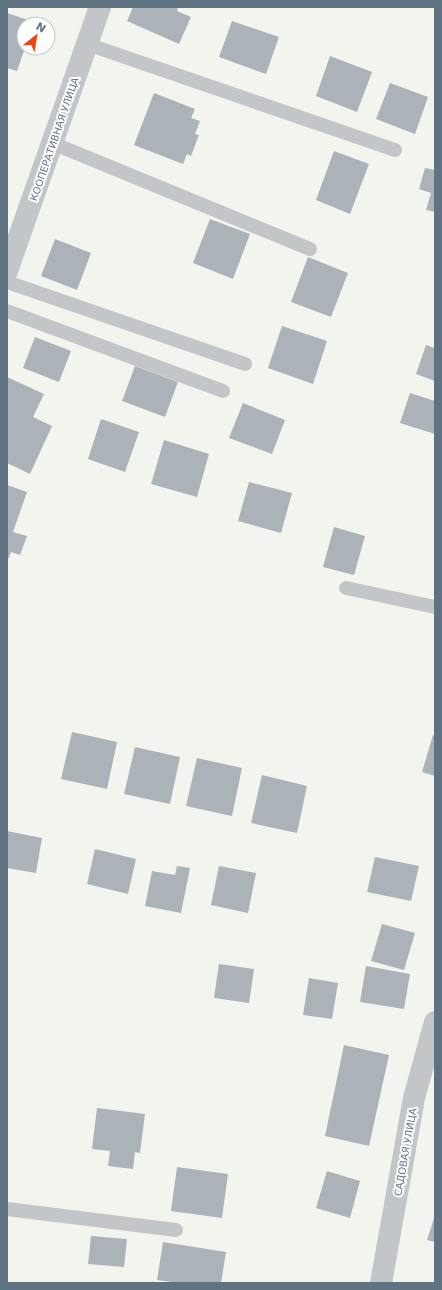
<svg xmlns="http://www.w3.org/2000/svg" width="442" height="1290" viewBox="0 0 442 1290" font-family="'DejaVu Sans',sans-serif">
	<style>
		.building { fill: #abb3b8 }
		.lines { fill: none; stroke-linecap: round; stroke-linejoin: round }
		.lane { stroke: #c2c6c9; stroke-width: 14 }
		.street { stroke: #c2c6c9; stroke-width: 22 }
		.labels { text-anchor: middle; stroke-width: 4; stroke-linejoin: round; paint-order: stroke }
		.street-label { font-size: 10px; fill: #607383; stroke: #fff }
	</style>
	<rect width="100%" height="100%" fill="#f4f4ef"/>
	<!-- building -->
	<g class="building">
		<polygon points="133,7 178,7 177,11 191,17 179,44 127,21"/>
		<polygon points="7,13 34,22 34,24 24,24 24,48 25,48 17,71 7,68"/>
		<polygon points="232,21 279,37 266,74 219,57"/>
		<polygon points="330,56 372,72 357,112 316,96"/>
		<polygon points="390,83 428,97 415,134 376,119"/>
		<polygon points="154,93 195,109 191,118 200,121 195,134 199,135 191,156 187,154 183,164 134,145"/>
		<polygon points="334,151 369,164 350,214 316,200"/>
		<polygon points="425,168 435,170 435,212 426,210 431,193 419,189"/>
		<polygon points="210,219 250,234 233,279 193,263"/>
		<polygon points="55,239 91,253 77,290 41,276"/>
		<polygon points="308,257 348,273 331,317 291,302"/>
		<polygon points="282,326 327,341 313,384 268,368"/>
		<polygon points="35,337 71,351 59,382 23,368"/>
		<polygon points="426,345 435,348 435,381 416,374"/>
		<polygon points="135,366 178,382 165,417 122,401"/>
		<polygon points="7,377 44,394 33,417 52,426 30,474 7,463"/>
		<polygon points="410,393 435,401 435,434 400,423"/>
		<polygon points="243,403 285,420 272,454 229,438"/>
		<polygon points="101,419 139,432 125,472 88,459"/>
		<polygon points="164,440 209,454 197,497 151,484"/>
		<polygon points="249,482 292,493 281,533 238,521"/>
		<polygon points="7,485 27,492 13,532 27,536 20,555 11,552 7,562"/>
		<polygon points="334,527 365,536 354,575 323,567"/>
		<polygon points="72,732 117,742 107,789 61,779"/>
		<polygon points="433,735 435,736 435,776 422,772"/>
		<polygon points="135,747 180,757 170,804 124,794"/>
		<polygon points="197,758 242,768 232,816 186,806"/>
		<polygon points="262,775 307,786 297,833 251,823"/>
		<polygon points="7,831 42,838 36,873 7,868"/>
		<polygon points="95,849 136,859 128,894 87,884"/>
		<polygon points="375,857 419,866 411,901 367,892"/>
		<polygon points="177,866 190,868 181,913 145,906 152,871 175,875"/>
		<polygon points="219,866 256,873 248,913 211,905"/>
		<polygon points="382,924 415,933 404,970 371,961"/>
		<polygon points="219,964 254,969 249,1003 214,998"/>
		<polygon points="366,966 410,974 404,1009 360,1002"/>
		<polygon points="309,978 338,983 332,1019 303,1015"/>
		<polygon points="344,1045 389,1055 369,1146 325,1136"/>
		<polygon points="97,1108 145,1114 140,1153 135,1152 133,1169 108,1166 110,1151 92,1149"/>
		<polygon points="177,1167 228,1174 222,1218 171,1211"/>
		<polygon points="327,1171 360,1181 350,1218 316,1208"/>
		<polygon points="435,1215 435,1242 427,1240"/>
		<polygon points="91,1236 127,1239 124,1267 88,1264"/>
		<polygon points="163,1242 226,1252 221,1283 179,1283 157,1280"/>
	</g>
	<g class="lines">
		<!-- lane -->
		<g class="lane">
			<polyline points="87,44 395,150"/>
			<polyline points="52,143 310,249"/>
			<polyline points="7,282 245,364"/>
			<polyline points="7,311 223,391"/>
			<polyline points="346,588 435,607"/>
			<polyline points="7,1209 176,1230"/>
		</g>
		<!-- street -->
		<g class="street">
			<polyline points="7,271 100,7"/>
			<polyline points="381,1283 414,1098 435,1022"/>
		</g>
	</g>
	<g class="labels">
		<!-- street labels -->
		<g class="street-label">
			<text transform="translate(54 139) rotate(-71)" y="4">КООПЕРАТИВНАЯ УЛИЦА</text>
			<text transform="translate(405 1152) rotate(-80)" y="4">САДОВАЯ УЛИЦА</text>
		</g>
	</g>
	<!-- border -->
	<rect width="442" height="1290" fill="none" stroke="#607383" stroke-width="16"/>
	<!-- north arrow -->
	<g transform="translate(36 36) rotate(30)"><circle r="19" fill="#ffffff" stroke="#bfc7cd"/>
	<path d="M0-3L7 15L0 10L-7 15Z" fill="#f14511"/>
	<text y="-6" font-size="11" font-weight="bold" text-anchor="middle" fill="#607383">N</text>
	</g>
</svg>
